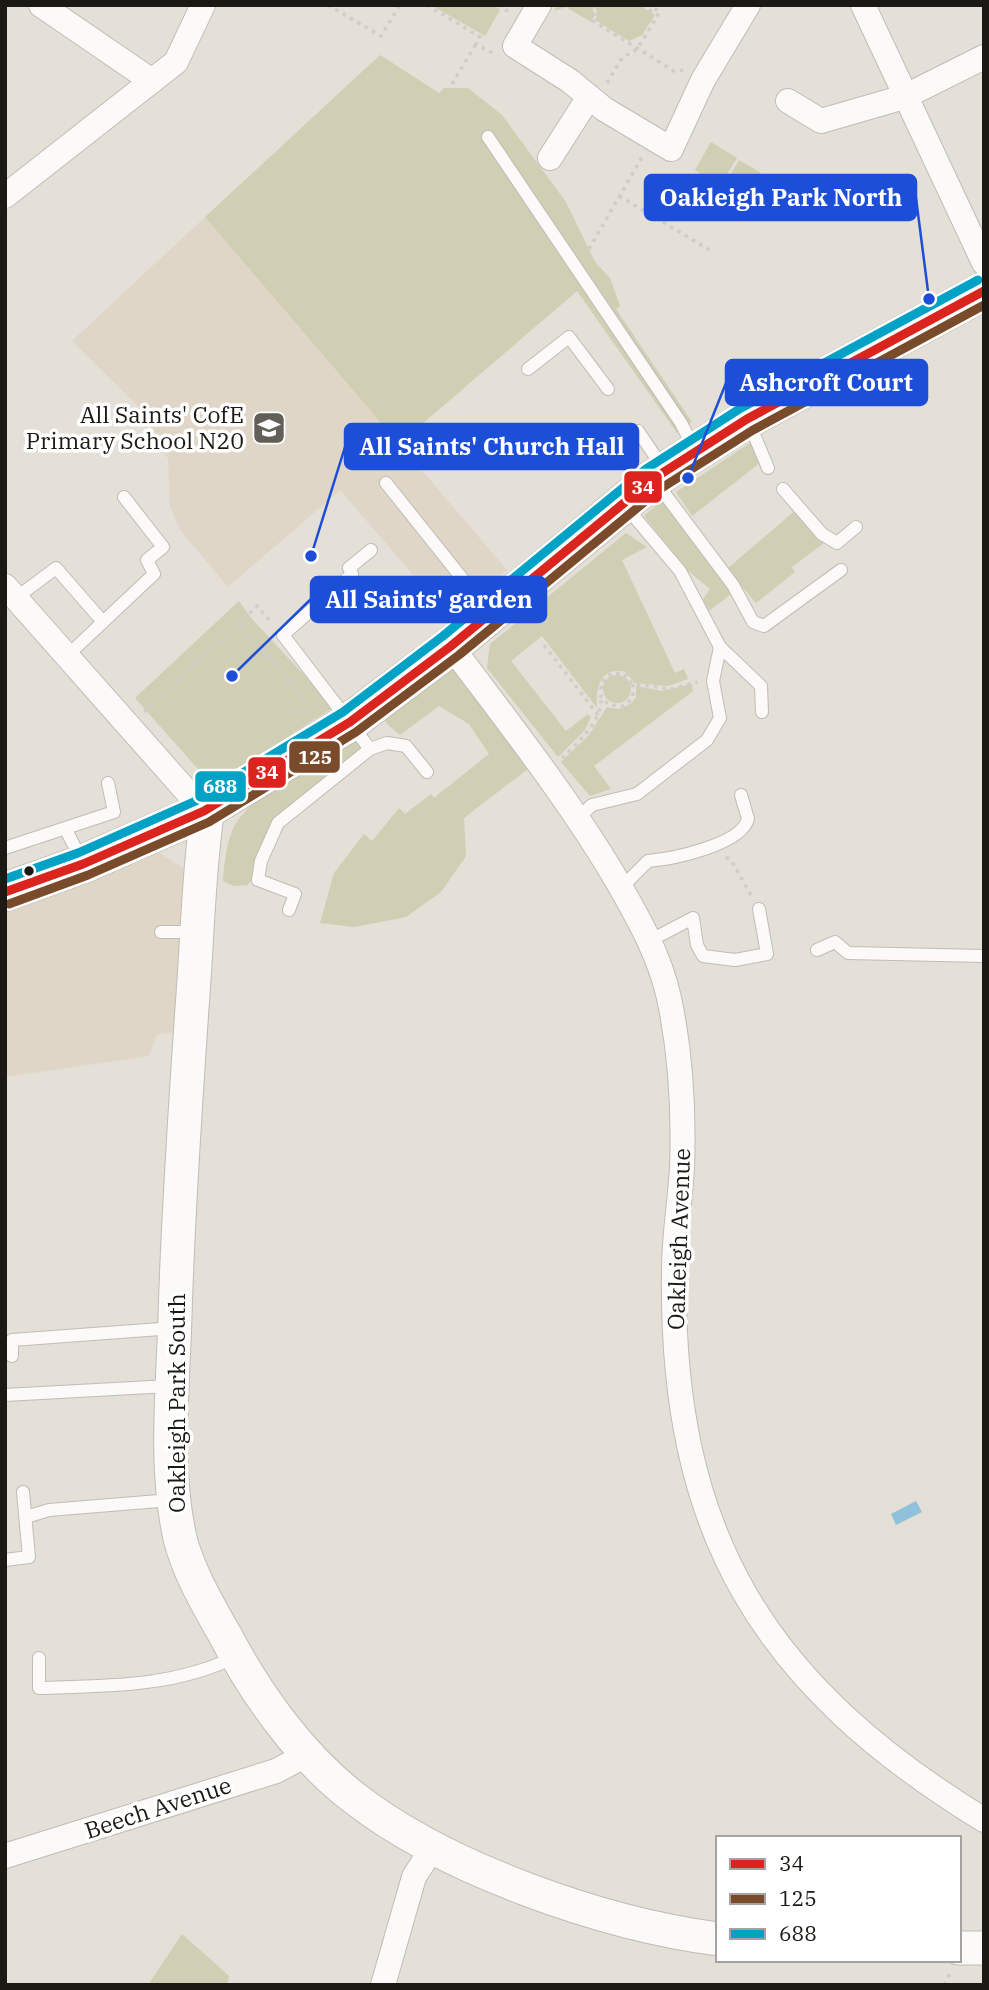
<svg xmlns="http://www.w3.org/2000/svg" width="989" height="1990" viewBox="0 0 989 1990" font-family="'IBM Plex Serif',serif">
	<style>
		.built { fill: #e0d6c7 }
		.green { fill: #d0ceb3 }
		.water { fill: #8fc1da }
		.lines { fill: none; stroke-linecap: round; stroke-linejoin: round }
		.lane-casing { stroke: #c0bcb6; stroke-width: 14 }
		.street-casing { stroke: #c0bcb6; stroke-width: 26 }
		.secondary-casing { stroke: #c0bcb6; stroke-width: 35 }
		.primary-casing { stroke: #c0bcb6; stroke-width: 40 }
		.path { stroke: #cfcdcb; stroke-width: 3.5; stroke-dasharray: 3.5 5; stroke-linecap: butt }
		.lane { stroke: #fbfaf9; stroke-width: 12 }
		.street { stroke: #fbfaf9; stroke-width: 24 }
		.secondary { stroke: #fbfaf9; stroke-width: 33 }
		.primary { stroke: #fbfaf9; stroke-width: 38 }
		.bus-1-casing { stroke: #fff; stroke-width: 14 }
		.bus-2-casing { stroke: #fff; stroke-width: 14 }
		.bus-3-casing { stroke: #fff; stroke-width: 14 }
		.bus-1 { stroke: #dc241f; stroke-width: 9 }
		.bus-2 { stroke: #7a4b2a; stroke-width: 9 }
		.bus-3 { stroke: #01a2c5; stroke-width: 9 }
		.bus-dot { fill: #1c1914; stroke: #fff; stroke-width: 2.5 }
		.labels { text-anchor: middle; stroke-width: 7; stroke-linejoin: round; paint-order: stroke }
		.poi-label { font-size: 23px; fill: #1c1914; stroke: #fff; text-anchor: end }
		.street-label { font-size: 23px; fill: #1c1914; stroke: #fff }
		.leader { fill: none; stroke: #1d4ed8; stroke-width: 2.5 }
		.callout-dot { fill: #1d4ed8; stroke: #fff; stroke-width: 2.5 }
		.callout { fill: #1d4ed8; stroke: #1d4ed8; stroke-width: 2.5 }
		.callout-label { font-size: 24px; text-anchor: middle; font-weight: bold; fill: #fff }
		.line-badge { stroke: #fff; stroke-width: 2.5 }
		.badge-label { font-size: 19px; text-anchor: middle; font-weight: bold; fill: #fff }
	</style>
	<rect width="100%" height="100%" fill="#e4dfd7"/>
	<!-- built -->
	<g class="built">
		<polygon points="205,217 507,570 450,618 340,490 228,587 181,531 170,507 168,459 144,412 72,341"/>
		<polygon points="156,851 187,870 177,1032 157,1034 149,1056 5,1077 5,911"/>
	</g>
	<!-- green -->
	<g class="green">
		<polygon points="431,5 493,5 500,10 485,36"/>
		<polygon points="558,5 591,5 595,15 591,22 566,7 554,11"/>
		<polygon points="594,5 639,5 655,15 642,35 629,41 595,20 598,14"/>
		<polygon points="380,55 439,93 444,88 468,88 502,115 566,202 595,262 610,278 620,306 616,309 692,422 677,433 577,291 399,444 205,217"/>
		<polygon points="711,142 737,158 720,185 695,170"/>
		<polygon points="739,160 761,173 745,200 723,187"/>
		<polygon points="750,443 761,462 692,516 676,492"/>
		<polygon points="665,501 723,578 731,594 709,611 703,599 710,589 687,570 644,516 657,504"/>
		<polygon points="797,509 824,543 792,567 795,572 756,603 727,569"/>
		<path d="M626 533 647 547 622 560 675 673 684 669 688 679 668 686 635 683 624 671C599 668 596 688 597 708L542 636 511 661 566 731 588 714 591 717 585 730 558 757 487 668 490 644Z"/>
		<polygon points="239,601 252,619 334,707 236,769 218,773 198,769 135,698"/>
		<polygon points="453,666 529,768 464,818 466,856 441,892 406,917 354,927 320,923 334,873 364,834 372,841 399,808 405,814 431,794 434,798 489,754 469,724 439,706 400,735 387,724 384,716"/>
		<circle cx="617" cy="689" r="14"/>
		<path d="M692 684 693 691 594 766 611 789 590 796 561 762 589 735 607 707C621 711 626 708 636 698V686L662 691Z"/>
		<path d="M350 735 359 739 365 750 276 821 253 878 248 885 234 886 223 881C224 864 227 838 236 823 255 793 319 757 350 735Z"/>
		<polygon points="182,1934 229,1976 227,1985 148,1985"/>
	</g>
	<!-- water -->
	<polygon class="water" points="916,1501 922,1512 896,1525 891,1514"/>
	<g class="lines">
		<defs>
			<g id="lane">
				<polyline points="488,137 681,423 694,449"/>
				<polyline points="528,369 569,337 608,389"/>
				<polyline points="749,423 768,468"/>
				<polyline points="638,431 663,468"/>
				<polyline points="655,481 733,585 753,622 764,626 841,570"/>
				<polyline points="386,483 489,612"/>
				<polyline points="783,489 822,534 837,543 856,527"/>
				<polyline points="626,507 680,571 720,647 761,686 762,712"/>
				<polyline points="16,598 56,568 103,622 68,655"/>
				<polyline points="103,622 154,574 147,560 163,547 124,497"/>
				<polyline points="370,749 283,635 352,574 349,568 371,550"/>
				<polyline points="579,817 592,805 637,794 707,740 720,718 713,681 720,647"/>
				<polyline points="66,830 82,861"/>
				<polyline points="5,848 114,812 108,783"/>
				<path d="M621 888 648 861C672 859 741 845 748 819L741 795"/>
				<polyline points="289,910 295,894 258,880 261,861 278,823 370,749 387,743 406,746 427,772"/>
				<polyline points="161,932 197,932"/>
				<polyline points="649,941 693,918 697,945 703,956 735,960 767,954 759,909"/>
				<polyline points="817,950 835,942 848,953 984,956"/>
				<polyline points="12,1356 12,1340 174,1328"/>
				<polyline points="5,1395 169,1386"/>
				<polyline points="26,1517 49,1510 171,1500"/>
				<polyline points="5,1560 29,1557 23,1492"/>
				<path d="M39 1658V1688C106 1686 174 1687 235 1657"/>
			</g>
			<g id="street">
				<polyline points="41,5 152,81"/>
				<polyline points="539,5 515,46 570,81 604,109 671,149 703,80 748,5"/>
				<polyline points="863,5 984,263"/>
				<polyline points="788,101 821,121 904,97 984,57"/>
				<polyline points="550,158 589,97"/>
				<polyline points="5,196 176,62 203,5"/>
				<polyline points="5,586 204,811"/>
				<path d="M451 646C507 721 565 794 613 874 636 914 659 953 669 998 681 1054 684 1111 682 1168 680 1202 674 1236 674 1270 670 1533 762 1684 984 1820"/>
				<polyline points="5,1856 276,1771 308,1754"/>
				<polyline points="383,1985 414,1877 433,1847"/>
			</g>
			<g id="secondary">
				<path d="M204 811 206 822C198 883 197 946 192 1008 185 1110 178 1213 175 1316 173 1388 164 1467 180 1538 188 1571 208 1605 225 1635 256 1694 300 1756 353 1797 445 1869 603 1924 718 1939"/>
				<polyline points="959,1948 984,1948"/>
			</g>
			<polyline id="primary" points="5,892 83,864 204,811 350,722 451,646 653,479 747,419 984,291"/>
		</defs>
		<!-- lane casing -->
		<use href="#lane" class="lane-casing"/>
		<!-- street casing -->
		<use href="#street" class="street-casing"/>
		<!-- secondary casing -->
		<use href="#secondary" class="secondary-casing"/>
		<!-- primary casing -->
		<use href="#primary" class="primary-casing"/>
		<!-- path -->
		<g class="path">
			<polyline points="328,5 381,36 400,5"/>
			<polyline points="427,5 480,37 476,44 494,54"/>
			<polyline points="498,5 511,13"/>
			<polyline points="593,5 597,14 593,21 674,71 685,70"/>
			<polyline points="642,5 654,13"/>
			<polyline points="607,83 622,58 637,49 658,15 654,13 659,5"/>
			<polyline points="452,84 476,44"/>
			<polyline points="619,196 713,252"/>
			<polyline points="589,249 642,157"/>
			<path d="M239 623C251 638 301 690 304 702L296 716"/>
			<polyline points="544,645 598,715"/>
			<polyline points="633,684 633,697 624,706 609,705 601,697 601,683 612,673 624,674 633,684 671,689 697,682"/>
			<polyline points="289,709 296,716"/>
			<polyline points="144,712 257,606 272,623"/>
			<path d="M562 758C578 742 601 723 601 699"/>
			<polyline points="726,857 731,860 752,897"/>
			<polyline points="944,1985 951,1971"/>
		</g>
		<!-- lane -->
		<use href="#lane" class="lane"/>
		<!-- street -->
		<use href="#street" class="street"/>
		<!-- secondary -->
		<use href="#secondary" class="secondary"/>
		<!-- primary -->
		<use href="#primary" class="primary"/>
		<defs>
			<polyline id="bus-1" points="5,892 83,864 204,811 350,722 451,646 653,479 747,419 984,291"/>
			<polyline id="bus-2" points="9,904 88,875 209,822 356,732 459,655 660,489 753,430 984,305"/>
			<polyline id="bus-3" points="5,879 78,853 198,800 343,712 443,636 646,469 741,408 978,280"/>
		</defs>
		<!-- bus-1 casing -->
		<use href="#bus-1" class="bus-1-casing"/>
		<!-- bus-2 casing -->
		<use href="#bus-2" class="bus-2-casing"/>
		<!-- bus-3 casing -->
		<use href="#bus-3" class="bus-3-casing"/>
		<!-- bus-1 -->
		<use href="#bus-1" class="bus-1"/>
		<!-- bus-2 -->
		<use href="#bus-2" class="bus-2"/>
		<!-- bus-3 -->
		<use href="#bus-3" class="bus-3"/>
	</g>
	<!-- icons -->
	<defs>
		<symbol id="school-square" viewBox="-11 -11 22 22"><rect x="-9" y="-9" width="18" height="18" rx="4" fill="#625e58" stroke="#fff"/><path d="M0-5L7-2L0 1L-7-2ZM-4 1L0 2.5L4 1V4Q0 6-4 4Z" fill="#fff"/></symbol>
	</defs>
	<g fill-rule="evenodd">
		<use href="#school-square" x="250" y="409" width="38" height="38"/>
	</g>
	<!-- markers -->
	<circle class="bus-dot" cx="29" cy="871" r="6"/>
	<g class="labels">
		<!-- poi labels -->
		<g class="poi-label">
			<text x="244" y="423">All Saints' CofE<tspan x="244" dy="26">Primary School N20</tspan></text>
		</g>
		<!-- street labels -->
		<g class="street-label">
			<text transform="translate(679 1239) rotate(-88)" y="8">Oakleigh Avenue</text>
			<text transform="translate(177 1403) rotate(-90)" y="8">Oakleigh Park South</text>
			<text transform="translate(158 1808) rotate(-18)" y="8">Beech Avenue</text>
		</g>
	</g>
	<!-- callouts -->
	<path class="leader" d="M929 299L916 198M688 478L726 383M311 556L345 447M232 676L311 599"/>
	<g class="callout-dot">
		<circle cx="929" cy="299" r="7"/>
		<circle cx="688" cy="478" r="7"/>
		<circle cx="311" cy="556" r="7"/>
		<circle cx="232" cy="676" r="7"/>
	</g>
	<g class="callout">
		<rect x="645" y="175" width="271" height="45" rx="7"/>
		<rect x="726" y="360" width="201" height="45" rx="7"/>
		<rect x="345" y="424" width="293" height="45" rx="7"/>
		<rect x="311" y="577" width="235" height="45" rx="7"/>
	</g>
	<g class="callout-label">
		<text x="781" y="206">Oakleigh Park North</text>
		<text x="826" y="391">Ashcroft Court</text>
		<text x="492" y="455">All Saints' Church Hall</text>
		<text x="429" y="608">All Saints' garden</text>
	</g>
	<g class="line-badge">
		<rect x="623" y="470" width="40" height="34" rx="7" fill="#dc241f"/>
		<rect x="288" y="740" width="53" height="34" rx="7" fill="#7a4b2a"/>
		<rect x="247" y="756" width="40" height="33" rx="7" fill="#dc241f"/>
		<rect x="194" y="770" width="53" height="33" rx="7" fill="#01a2c5"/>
	</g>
	<g class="badge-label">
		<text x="643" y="494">34</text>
		<text x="315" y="764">125</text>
		<text x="267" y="779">34</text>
		<text x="220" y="793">688</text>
	</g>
	<!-- border -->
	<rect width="989" height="1990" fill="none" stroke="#1c1914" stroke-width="14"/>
	<!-- legend -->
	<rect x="716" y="1836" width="245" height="126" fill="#ffffff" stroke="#a4a3a1" stroke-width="2"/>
	<rect x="730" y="1859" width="35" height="10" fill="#dc241f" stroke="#a4a3a1" stroke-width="2"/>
	<text x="779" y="1871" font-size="21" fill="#1c1914">34</text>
	<rect x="730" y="1894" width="35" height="10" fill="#7a4b2a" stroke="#a4a3a1" stroke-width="2"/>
	<text x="779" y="1906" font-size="21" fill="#1c1914">125</text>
	<rect x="730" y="1929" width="35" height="10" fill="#01a2c5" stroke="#a4a3a1" stroke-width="2"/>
	<text x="779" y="1941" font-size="21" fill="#1c1914">688</text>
</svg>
